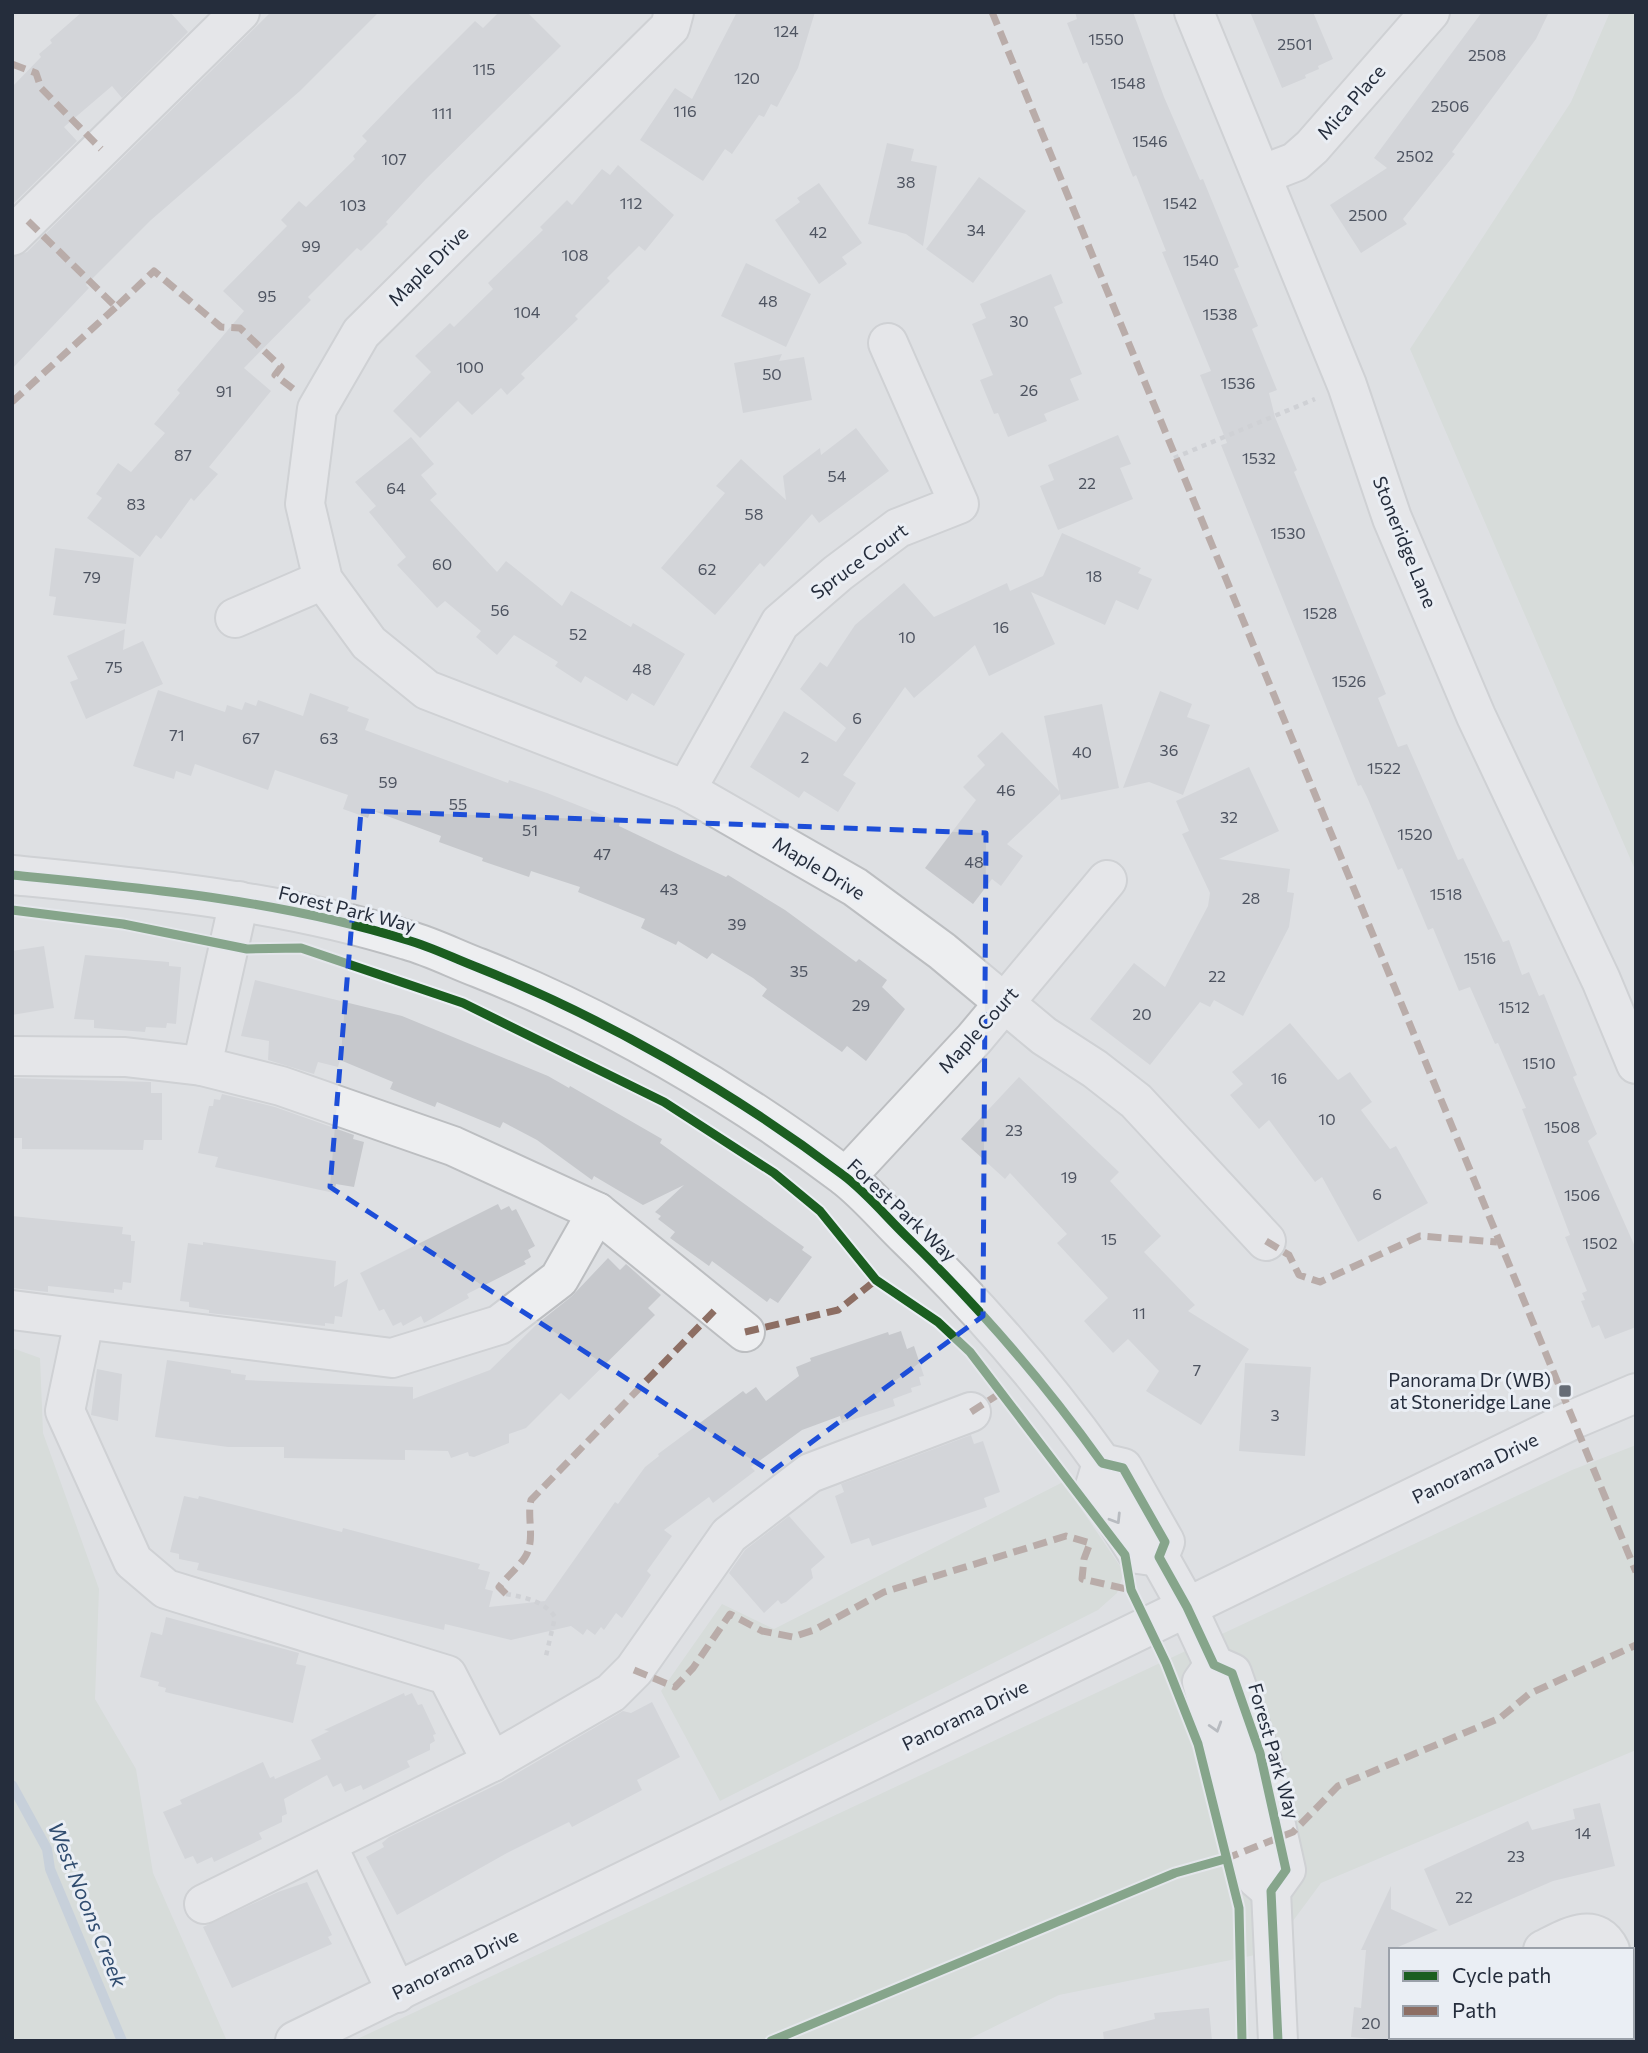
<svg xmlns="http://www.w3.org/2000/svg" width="1648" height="2053" viewBox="0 0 1648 2053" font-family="Commissioner,sans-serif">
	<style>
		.green { fill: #ced7ce }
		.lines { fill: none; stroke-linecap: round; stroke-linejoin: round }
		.stream { stroke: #acbccf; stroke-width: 10 }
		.building { fill: #c6c8cc }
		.minor-casing { stroke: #bcbec1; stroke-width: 42 }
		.path { stroke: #bdbec3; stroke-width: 4.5; stroke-dasharray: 5 5; stroke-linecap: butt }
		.minor { stroke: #edeef0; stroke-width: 38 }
		.quiet { stroke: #8d6e63; stroke-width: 7; stroke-dasharray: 14 7; stroke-linecap: butt }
		.cycleway-casing { stroke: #eaeef4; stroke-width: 13 }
		.cycleway { stroke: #1b5e20; stroke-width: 9 }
		.oneway { stroke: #898e96 }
		.marked { fill: none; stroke: #1d4ed8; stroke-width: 5; stroke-dasharray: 14 9; stroke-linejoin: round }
		.poi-dot { fill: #666c76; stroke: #eaeef4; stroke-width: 2.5 }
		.labels { text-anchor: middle; stroke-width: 6; stroke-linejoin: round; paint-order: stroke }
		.number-label { font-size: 16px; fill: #4e5461 }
		.street-label { font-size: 19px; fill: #252d3c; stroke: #eaeef4 }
		.poi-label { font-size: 19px; fill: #252d3c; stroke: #eaeef4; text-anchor: end }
		.water-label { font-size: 21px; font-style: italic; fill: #304c6f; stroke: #eaeef4 }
	</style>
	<rect width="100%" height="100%" fill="#dee0e3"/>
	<!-- green -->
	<g class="green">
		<polygon points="1610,12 1636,12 1636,872 1410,349 1571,102"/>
		<polygon points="12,1348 40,1358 43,1433 99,1589 95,1699 136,1769 153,1873 227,2041 12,2041"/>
		<polygon points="1636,1445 1636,1750 1321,1883 1270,1952 1059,1995 965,2041 353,2041 1572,1470"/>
		<polygon points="1063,1482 1124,1572 1117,1593 1098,1610 720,1801 661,1691 722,1604 774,1629"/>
	</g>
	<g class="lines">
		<!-- stream -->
		<polyline class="stream" points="12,1785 47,1849 50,1869 122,2041"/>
	</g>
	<!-- building -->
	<g class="building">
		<polygon points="82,12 170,12 188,32 122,98 112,86 64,127 77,141 12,205 12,87 41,57 39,54 52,43 50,40"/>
		<polygon points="271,12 379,12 300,91 151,220 86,285 89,288 12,369 12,257 27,252"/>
		<polygon points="499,12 527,12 561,46 426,179 386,222 388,224 361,251 357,248 308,297 311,300 244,368 271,391 209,467 218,474 194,501 191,498 161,539 156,535 140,557 87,518 102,498 96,494 118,463 131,472 165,433 154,424 180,393 177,390 244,311 223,291 287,226 281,220 299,201 306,207 355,159 353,156 367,141 362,136 411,85 475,21 483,28"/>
		<polygon points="737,12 815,12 798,68 777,107 771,104 764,117 759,115 732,154 725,149 703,181 640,140 675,88 692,99"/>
		<polygon points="1075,12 1133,12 1164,97 1200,180 1203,179 1239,267 1234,269 1258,326 1252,329 1277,390 1269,393 1275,417 1297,470 1294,472 1386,694 1378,698 1398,747 1407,744 1458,860 1463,858 1503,942 1509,940 1522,975 1529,972 1539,996 1544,994 1577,1075 1573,1077 1597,1134 1588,1141 1636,1249 1636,1327 1605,1339 1599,1325 1592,1328 1581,1301 1585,1300 1582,1293 1587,1291 1565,1237 1570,1235 1522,1109 1526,1108 1498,1043 1495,1044 1470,987 1459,991 1433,928 1428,930 1402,868 1398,870 1367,797 1361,785 1358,786 1221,445 1227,443 1200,375 1211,371 1162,252 1166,251 1136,175 1133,177 1087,62 1083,64 1067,23 1077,19"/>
		<polygon points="1250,12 1313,12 1333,59 1318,66 1319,69 1305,75 1306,78 1282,88"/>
		<polygon points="1482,12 1549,12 1536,39 1452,152 1455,154 1403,219 1407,224 1361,253 1330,205 1387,168 1374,158"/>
		<polygon points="887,143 914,149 911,161 937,166 923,246 906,234 868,224"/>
		<polygon points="618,165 674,215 645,251 639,246 607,278 610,281 575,316 578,319 521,374 525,378 507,395 501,388 472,415 458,401 420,438 393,411 431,372 415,356 450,323 454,327 493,289 488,283 543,230 540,227 567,200 572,205 602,169 610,175"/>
		<polygon points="979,177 1026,211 973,283 926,249"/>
		<polygon points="819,183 862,243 842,257 847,264 819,284 775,220 800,202 797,198"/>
		<polygon points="746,263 811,294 786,347 721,316"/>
		<polygon points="1051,274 1063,303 1054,307 1082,374 1070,379 1079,400 1044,414 1047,421 1008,437 998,413 994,414 980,380 993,375 972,324 986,318 980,304"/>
		<polygon points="782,354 779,361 804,357 812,400 743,413 734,363"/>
		<polygon points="856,428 889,471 819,523 812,514 764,567 760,563 715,615 661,568 725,493 716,486 741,459 786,500 783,476 820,448 821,455"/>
		<polygon points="1118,435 1131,464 1120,468 1133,499 1058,530 1040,486 1054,480 1048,465"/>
		<polygon points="411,437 434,464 421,475 437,494 430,500 497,572 506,561 562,606 571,591 631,627 633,623 685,654 654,706 632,693 627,701 585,676 581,683 555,666 558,662 514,635 497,655 476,637 481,631 445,601 437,608 397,565 406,557 369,512 376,506 355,482"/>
		<polygon points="1062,533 1141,568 1138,573 1152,579 1138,610 1116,600 1105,625 1031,592 1055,644 989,676 975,645 914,698 905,687 843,775 856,783 838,812 804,791 799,798 750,767 784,711 836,742 846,728 800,689 820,662 827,667 855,625 904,583 934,617 1007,583 1010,591 1043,576"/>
		<polygon points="55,548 134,558 126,624 53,615 56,597 49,596"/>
		<polygon points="125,629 123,650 143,641 163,684 86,719 70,682 78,679 67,656"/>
		<polygon points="158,690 225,712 227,705 242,710 245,702 256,706 258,700 303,716 310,693 349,707 347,711 369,719 365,730 508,783 509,780 547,793 620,822 619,826 726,877 728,875 785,910 856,962 859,959 887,980 882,987 905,1009 866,1061 847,1046 842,1052 762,996 767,989 753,978 712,953 707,959 678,941 676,945 641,928 645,919 578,892 580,887 531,871 529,877 482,861 483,858 439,842 441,836 371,810 368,818 343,809 348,795 275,770 268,790 195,764 191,776 176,771 174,779 133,766"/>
		<polygon points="1160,691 1192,704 1187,717 1210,725 1183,795 1149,782 1123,788"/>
		<polygon points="1102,704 1119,788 1061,800 1060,794 1007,844 1023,856 1001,886 992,879 973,904 925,868 976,800 963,787 985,765 977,756 1002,732 1059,791 1044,716"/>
		<polygon points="1249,767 1279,831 1219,859 1290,869 1287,892 1294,893 1289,927 1243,1016 1214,1000 1210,1007 1200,1002 1150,1065 1090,1019 1134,963 1165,987 1208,906 1210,893 1182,834 1189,831 1176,801"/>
		<polygon points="44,946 54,1008 12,1015 12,951"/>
		<polygon points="85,955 169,962 169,966 181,967 176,1024 167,1023 166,1028 146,1027 145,1032 94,1028 94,1020 74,1019"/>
		<polygon points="255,980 402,1016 548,1076 569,1088 570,1086 662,1139 660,1143 804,1247 802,1250 812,1257 778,1303 770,1298 767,1302 712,1261 709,1266 670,1238 675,1232 658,1219 661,1216 655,1212 684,1185 643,1205 594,1176 592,1180 537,1140 503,1122 500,1128 437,1102 435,1107 390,1089 393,1082 340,1060 338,1067 318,1062 314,1074 268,1060 269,1041 241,1036"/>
		<polygon points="1290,1023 1338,1080 1350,1072 1372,1102 1361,1110 1390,1149 1396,1146 1428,1203 1358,1242 1322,1177 1315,1182 1269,1120 1259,1129 1230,1095 1243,1084 1232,1072"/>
		<polygon points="1019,1077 1119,1172 1110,1181 1161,1236 1144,1252 1195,1305 1188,1311 1249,1349 1201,1425 1146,1391 1159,1371 1128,1339 1113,1353 1084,1321 1108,1298 1057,1243 1067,1234 1010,1173 1005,1179 961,1139"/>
		<polygon points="14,1078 151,1082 151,1093 162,1093 162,1140 144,1140 143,1150 22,1149 22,1138 12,1138"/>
		<polygon points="222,1094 275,1107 354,1135 353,1139 364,1142 354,1187 336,1184 334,1193 215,1167 218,1157 198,1153 209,1106 213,1106 214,1099 220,1100"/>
		<polygon points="498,1204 501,1210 509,1206 512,1211 516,1209 535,1246 528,1250 531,1257 524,1261 526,1264 467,1294 469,1298 424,1323 421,1316 403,1326 401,1322 393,1326 384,1309 379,1311 360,1273"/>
		<polygon points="12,1216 123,1227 122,1234 131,1235 131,1241 135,1241 131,1283 123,1282 122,1290 114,1289 114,1293 48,1286 48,1292 12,1288"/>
		<polygon points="203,1242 336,1261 334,1287 348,1279 342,1317 335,1316 334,1324 325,1323 325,1326 209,1313 209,1310 189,1307 189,1302 180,1301 188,1243 203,1245"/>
		<polygon points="608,1258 620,1270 626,1264 661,1295 648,1308 655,1315 569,1400 561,1393 526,1428 509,1434 509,1443 474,1457 469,1456 468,1452 451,1458 448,1451 405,1450 405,1460 284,1458 284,1447 228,1447 155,1437 167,1360 231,1370 231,1373 246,1375 245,1380 413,1387 413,1399 490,1370 537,1324 572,1296"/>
		<polygon points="901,1331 907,1349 914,1346 924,1376 919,1377 921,1385 911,1388 912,1392 893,1399 895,1406 842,1423 840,1416 802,1430 751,1467 755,1471 713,1503 709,1497 664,1530 672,1536 647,1571 651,1575 639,1593 622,1618 616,1613 604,1630 601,1627 595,1635 587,1629 583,1635 571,1626 511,1640 445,1624 444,1630 197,1570 199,1563 179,1559 179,1554 170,1552 184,1496 198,1499 199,1496 342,1532 343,1528 480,1564 478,1569 490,1572 485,1589 493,1591 489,1607 545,1601 615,1502 618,1504 645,1467 659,1456 658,1454 743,1391 746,1394 756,1387 766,1401 799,1376 796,1367 811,1361 810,1358 888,1332 889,1335"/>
		<polygon points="1245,1363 1311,1367 1305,1456 1239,1451"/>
		<polygon points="97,1369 122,1374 118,1421 91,1415"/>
		<polygon points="971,1435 974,1444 983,1441 1000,1492 984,1498 987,1507 872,1546 869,1538 851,1544 835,1496 844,1492 841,1484"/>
		<polygon points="789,1516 825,1557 811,1569 813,1578 786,1602 781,1604 778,1600 764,1613 729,1573 745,1550"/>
		<polygon points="166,1617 299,1653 296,1664 306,1666 293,1723 165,1692 166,1688 158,1686 159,1682 140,1677 151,1632 162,1635"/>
		<polygon points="404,1693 405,1696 412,1693 418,1705 422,1704 436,1734 433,1735 435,1741 430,1744 430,1750 407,1761 410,1767 363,1790 361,1785 345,1792 341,1783 333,1787 327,1775 284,1799 287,1814 282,1816 282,1822 259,1833 262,1839 214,1862 212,1857 197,1864 193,1856 185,1859 163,1812 182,1804 180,1800 263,1762 270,1778 274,1776 275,1779 321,1759 311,1740 329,1731 324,1730"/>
		<polygon points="652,1702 680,1757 637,1780 642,1790 572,1827 569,1822 507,1853 397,1915 366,1857 384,1847 382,1843 389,1837 502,1782 623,1711 631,1713"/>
		<polygon points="1600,1803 1615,1866 1553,1881 1449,1926 1424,1869 1528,1821 1532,1830 1575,1819 1573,1809"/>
		<polygon points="307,1882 332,1935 328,1937 332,1944 232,1988 203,1927 278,1892"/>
		<polygon points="1391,1886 1391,1909 1438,1930 1391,1950 1391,2041 1351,2037 1354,2007 1361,2008 1366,1950 1361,1950"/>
		<polygon points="1209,2008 1212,2041 1104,2041 1103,2032 1155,2019 1154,2013"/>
	</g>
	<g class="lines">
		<defs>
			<g id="minor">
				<polyline points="674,12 670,27 361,333 317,409 305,504 323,580 369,643 427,690 686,790 855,887 942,951 1044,1036 1095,1069 1136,1101 1266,1241"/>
				<polyline points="1194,12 1347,385 1392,518 1476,716 1601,980 1636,1064"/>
				<polyline points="1261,175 1295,162 1312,147 1430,12"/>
				<polyline points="12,236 240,12"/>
				<polyline points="235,618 323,580"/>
				<polyline points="686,790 780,623 838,573 898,528 959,504 888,343"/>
				<path d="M12 875C145 888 279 900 407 940 432 947 455 959 479 968 607 1019 733 1092 843 1175 867 1193 887 1218 908 1238 980 1308 1044 1382 1102 1463L1123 1468 1165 1542 1159 1557 1187 1607 1214 1665 1232 1673 1260 1753 1286 1870 1271 1891 1278 2041"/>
				<polyline points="239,901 202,1066 281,1086 453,1146 597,1212 745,1332"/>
				<polyline points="12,1056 125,1057 202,1066"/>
				<polyline points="846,1177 974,1039 1107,880"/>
				<polyline points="12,1310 392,1358 499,1325 559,1279 597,1212"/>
				<polyline points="84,1321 65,1411 133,1561 166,1589 447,1675 492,1762"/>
				<polyline points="1102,1463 1095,1486 1138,1554 1159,1557"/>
				<polyline points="1214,1665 1202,1682 1256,1878 1271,1891"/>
				<polyline points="327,1845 397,1993"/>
				<polyline points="204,1904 492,1762 611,1693 634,1670 729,1535 810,1473 971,1412"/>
				<path d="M1543 1950C1566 1939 1595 1919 1610 1950"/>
				<polyline points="295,2041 1572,1420 1636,1393"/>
				<polyline points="1504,2041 1507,2037"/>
			</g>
		</defs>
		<!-- minor casing -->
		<use href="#minor" class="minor-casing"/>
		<!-- path -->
		<g class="path">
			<polyline points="1174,458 1315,399"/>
			<path d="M506 1594C524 1597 544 1601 555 1617L546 1656"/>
		</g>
		<!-- minor -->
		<use href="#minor" class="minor"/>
		<!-- quiet -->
		<g class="quiet">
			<polyline points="992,12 1636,1572"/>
			<polyline points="12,64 36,73 41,88 101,149"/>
			<polyline points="28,221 116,307 154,271 221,327 240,328 281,367 275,375 296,391"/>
			<polyline points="12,402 116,307"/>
			<polyline points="1266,1241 1289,1255 1299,1275 1320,1282 1420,1236 1497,1242"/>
			<polyline points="745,1332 838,1310 876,1280"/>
			<polyline points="971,1412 1002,1392"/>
			<path d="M506 1594 499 1587C507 1576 524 1563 528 1551 534 1535 527 1516 531 1500L717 1308"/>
			<polyline points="634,1670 675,1687 693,1668 730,1614 762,1631 793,1637 814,1630 884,1592 1066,1536 1090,1543 1084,1559 1082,1579 1131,1590"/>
			<polyline points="1225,1859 1293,1832 1338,1786 1500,1718 1529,1694 1636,1645"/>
		</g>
		<defs>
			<g id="cycleway">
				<path d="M12 875C145 888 279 900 407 940 432 947 455 959 479 968 607 1019 733 1092 843 1175 867 1193 887 1218 908 1238 980 1308 1044 1382 1102 1463L1123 1468 1165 1542 1159 1557 1187 1607 1214 1665 1232 1673 1260 1753 1286 1870 1271 1891 1278 2041"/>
				<polyline points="12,910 123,924 247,949 301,948 463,1003 664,1102 774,1173 820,1211 876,1280 938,1322 970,1352 1125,1555 1131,1590 1166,1663 1198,1744 1239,1908 1242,2041"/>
				<polyline points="771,2041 1175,1873 1225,1859"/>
			</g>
		</defs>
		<!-- cycleway casing -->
		<use href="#cycleway" class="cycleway-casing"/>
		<!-- cycleway -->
		<use href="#cycleway" class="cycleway"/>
	</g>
	<!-- one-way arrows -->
	<defs><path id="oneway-chevron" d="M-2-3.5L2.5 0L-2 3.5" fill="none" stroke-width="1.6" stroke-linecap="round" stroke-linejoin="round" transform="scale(1.75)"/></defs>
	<g class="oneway">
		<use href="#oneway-chevron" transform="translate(1116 1519) rotate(58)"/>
		<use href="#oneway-chevron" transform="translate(1216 1727) rotate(73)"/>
	</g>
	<!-- marked area -->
	<path d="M0 0H1648V2053H0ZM361 811 986 833 983 1316 771 1472 330 1187Z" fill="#dee0e3" fill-opacity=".55" fill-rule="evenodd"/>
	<path class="marked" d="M361 811 986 833 983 1316 771 1472 330 1187Z"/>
	<!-- markers -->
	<rect class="poi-dot" x="1558" y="1384" width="14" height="14" rx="3.5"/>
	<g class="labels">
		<!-- number labels -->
		<g class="number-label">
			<text x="786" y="37">124</text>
			<text x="1106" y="45">1550</text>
			<text x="1295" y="50">2501</text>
			<text x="1487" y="61">2508</text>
			<text x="484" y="75">115</text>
			<text x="747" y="84">120</text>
			<text x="1128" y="89">1548</text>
			<text x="1450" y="112">2506</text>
			<text x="685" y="117">116</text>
			<text x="442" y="119">111</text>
			<text x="1150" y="147">1546</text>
			<text x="1415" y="162">2502</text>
			<text x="394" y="165">107</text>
			<text x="906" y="188">38</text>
			<text x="631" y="209">112</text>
			<text x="1180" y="209">1542</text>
			<text x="353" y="211">103</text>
			<text x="1368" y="221">2500</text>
			<text x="976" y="236">34</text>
			<text x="818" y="238">42</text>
			<text x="311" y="252">99</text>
			<text x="575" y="261">108</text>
			<text x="1201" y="266">1540</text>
			<text x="267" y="302">95</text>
			<text x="768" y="307">48</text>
			<text x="527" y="318">104</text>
			<text x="1220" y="320">1538</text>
			<text x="1019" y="327">30</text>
			<text x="470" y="373">100</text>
			<text x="772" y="380">50</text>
			<text x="1238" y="389">1536</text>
			<text x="1029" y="396">26</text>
			<text x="224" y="397">91</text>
			<text x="183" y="461">87</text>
			<text x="1259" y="464">1532</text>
			<text x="837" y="482">54</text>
			<text x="1087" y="489">22</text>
			<text x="396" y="494">64</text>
			<text x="136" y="510">83</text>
			<text x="754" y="520">58</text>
			<text x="1288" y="539">1530</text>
			<text x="442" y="570">60</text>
			<text x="707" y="575">62</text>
			<text x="1094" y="582">18</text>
			<text x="92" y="583">79</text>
			<text x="500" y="616">56</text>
			<text x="1320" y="619">1528</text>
			<text x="1001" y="633">16</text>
			<text x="578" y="640">52</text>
			<text x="907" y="643">10</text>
			<text x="114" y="673">75</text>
			<text x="642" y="675">48</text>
			<text x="1349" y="687">1526</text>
			<text x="857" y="724">6</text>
			<text x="177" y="741">71</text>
			<text x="251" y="744">67</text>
			<text x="329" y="744">63</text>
			<text x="1169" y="756">36</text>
			<text x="1082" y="758">40</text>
			<text x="805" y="763">2</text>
			<text x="1384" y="774">1522</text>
			<text x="388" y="788">59</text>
			<text x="1006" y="796">46</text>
			<text x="458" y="810">55</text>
			<text x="1229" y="823">32</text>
			<text x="530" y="836">51</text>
			<text x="1415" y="840">1520</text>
			<text x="602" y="860">47</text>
			<text x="974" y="868">48</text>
			<text x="669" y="895">43</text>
			<text x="1446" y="900">1518</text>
			<text x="1251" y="904">28</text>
			<text x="737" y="930">39</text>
			<text x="1480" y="964">1516</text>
			<text x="799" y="977">35</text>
			<text x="1217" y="982">22</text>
			<text x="861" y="1011">29</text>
			<text x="1514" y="1013">1512</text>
			<text x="1142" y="1020">20</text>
			<text x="1539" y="1069">1510</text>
			<text x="1279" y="1084">16</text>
			<text x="1327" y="1125">10</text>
			<text x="1562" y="1133">1508</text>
			<text x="1014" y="1136">23</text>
			<text x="1069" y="1183">19</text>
			<text x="1377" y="1200">6</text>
			<text x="1582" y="1201">1506</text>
			<text x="1109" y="1245">15</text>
			<text x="1600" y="1249">1502</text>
			<text x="1139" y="1319">11</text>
			<text x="1197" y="1376">7</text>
			<text x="1275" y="1421">3</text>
			<text x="1583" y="1839">14</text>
			<text x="1516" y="1862">23</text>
			<text x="1464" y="1903">22</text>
			<text x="1371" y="2029">20</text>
		</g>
		<!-- street labels -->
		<g class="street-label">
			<text transform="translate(1351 102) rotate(-49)" y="7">Mica Place</text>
			<text transform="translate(428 266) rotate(-45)" y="7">Maple Drive</text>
			<text transform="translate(1405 542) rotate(68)" y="7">Stoneridge Lane</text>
			<text transform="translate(859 561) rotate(-36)" y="7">Spruce Court</text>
			<text transform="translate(819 868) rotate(31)" y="7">Maple Drive</text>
			<text transform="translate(347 909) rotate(14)" y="7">Forest Park Way</text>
			<text transform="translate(978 1030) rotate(-48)" y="7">Maple Court</text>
			<text transform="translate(902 1210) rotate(43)" y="7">Forest Park Way</text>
			<text transform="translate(1475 1468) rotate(-26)" y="7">Panorama Drive</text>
			<text transform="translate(965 1715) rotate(-26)" y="7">Panorama Drive</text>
			<text transform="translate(1274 1751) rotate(74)" y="7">Forest Park Way</text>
			<text transform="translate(455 1964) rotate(-26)" y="7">Panorama Drive</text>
		</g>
		<!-- poi labels -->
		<g class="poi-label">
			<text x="1551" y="1387">Panorama Dr (WB)<tspan x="1551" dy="22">at Stoneridge Lane</tspan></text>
		</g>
		<!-- water labels -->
		<g class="water-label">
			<text transform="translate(87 1905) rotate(68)" y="7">West Noons Creek</text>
		</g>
	</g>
	<!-- border -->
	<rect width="1648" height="2053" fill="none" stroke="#252d3c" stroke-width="28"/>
	<!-- legend -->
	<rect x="1389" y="1948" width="245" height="91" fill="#eaeef4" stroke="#9ba1aa" stroke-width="2"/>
	<rect x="1403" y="1971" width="35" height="10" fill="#1b5e20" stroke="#9ba1aa" stroke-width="2"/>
	<text x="1452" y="1983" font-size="21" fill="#252d3c">Cycle path</text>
	<rect x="1403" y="2006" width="35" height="10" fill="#8d6e63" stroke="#9ba1aa" stroke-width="2"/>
	<text x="1452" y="2018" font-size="21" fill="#252d3c">Path</text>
</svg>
